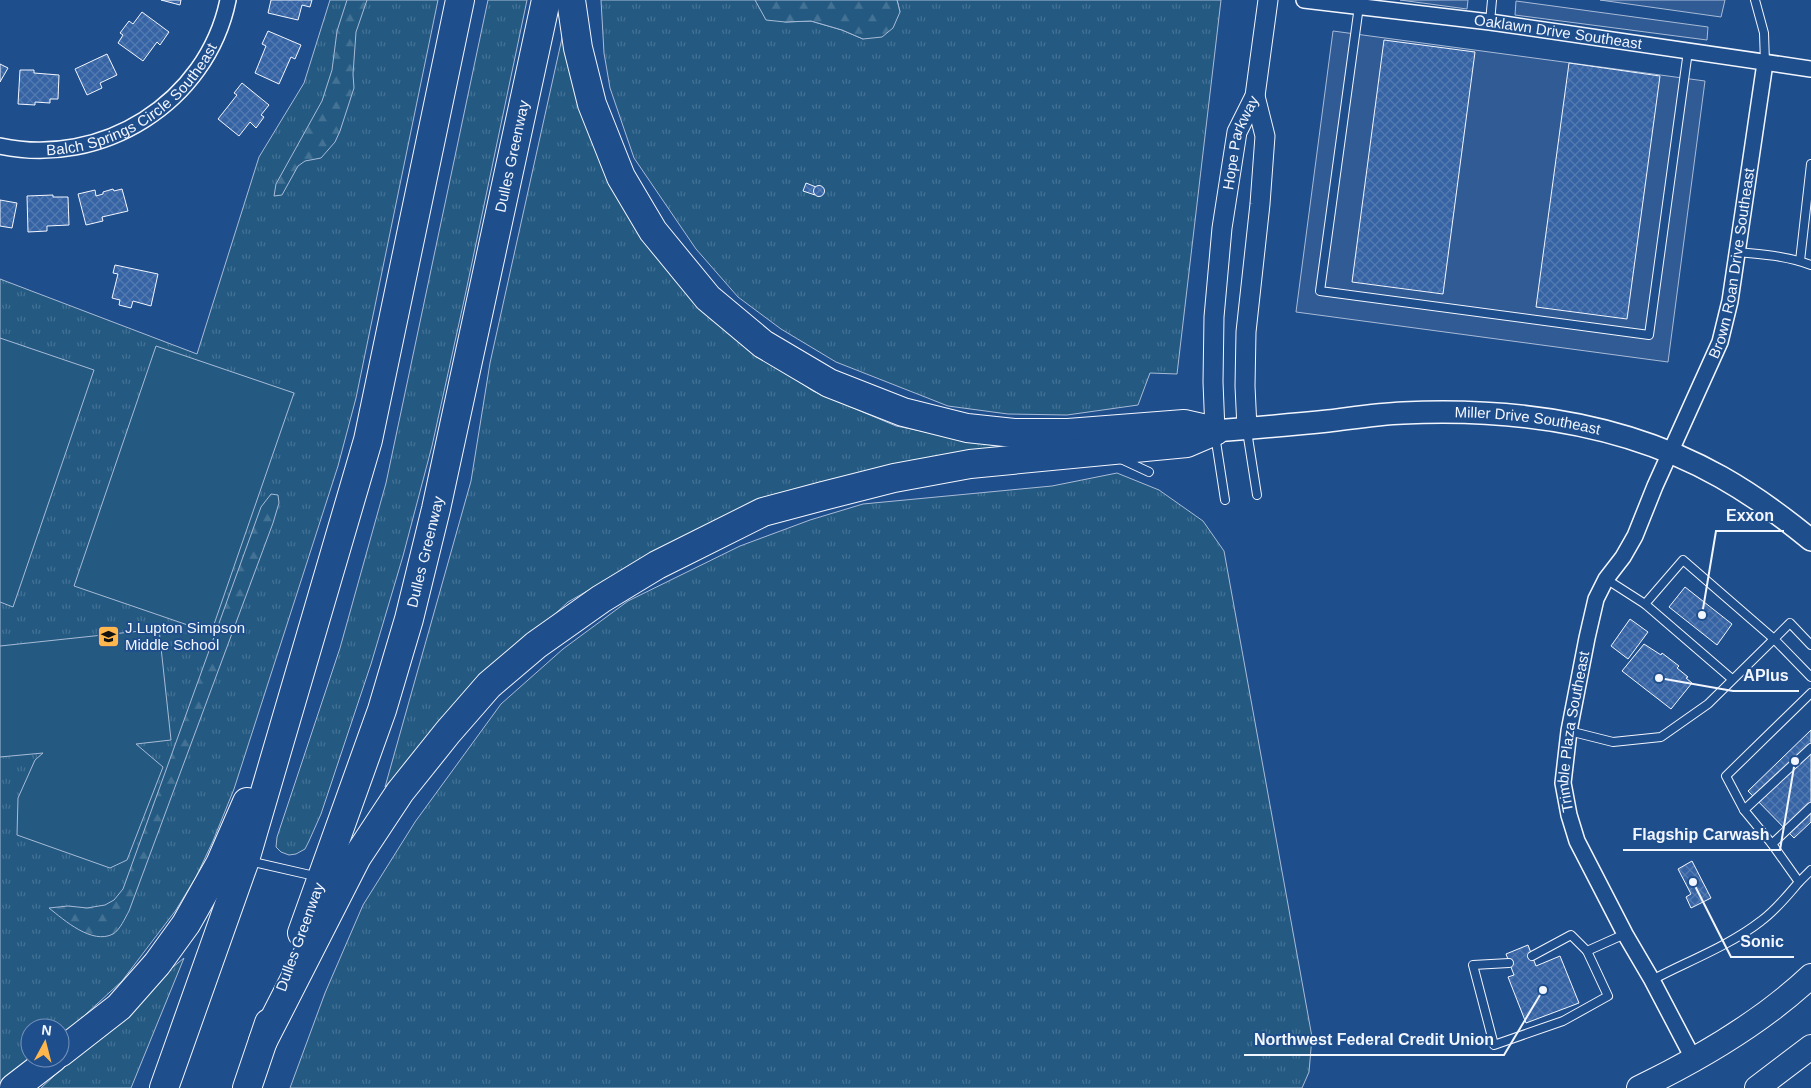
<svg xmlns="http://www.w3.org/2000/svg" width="1811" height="1088" viewBox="0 0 1811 1088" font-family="Helvetica,sans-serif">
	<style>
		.grass { fill: url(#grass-tufts); stroke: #a8bbd7 }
		.forest { fill: url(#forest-firs); stroke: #a8bbd7 }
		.pitch { fill: #245a82; stroke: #a8bbd7 }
		.parking { fill: #305b95; stroke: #a8bbd7 }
		.building { fill: url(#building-cross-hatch); stroke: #f2f6ff }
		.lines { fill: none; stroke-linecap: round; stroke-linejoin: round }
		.service-casing { stroke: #f2f6ff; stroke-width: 10 }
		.minor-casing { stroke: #f2f6ff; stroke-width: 18 }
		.tertiary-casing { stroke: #f2f6ff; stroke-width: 21 }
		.secondary-casing { stroke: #f2f6ff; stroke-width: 24 }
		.primary-casing { stroke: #f2f6ff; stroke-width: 26 }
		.motorway-casing { stroke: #f2f6ff; stroke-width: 30 }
		.service { stroke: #1f4e8c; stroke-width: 8 }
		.minor { stroke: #1f4e8c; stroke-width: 15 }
		.tertiary { stroke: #1f4e8c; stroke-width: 19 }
		.secondary { stroke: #1f4e8c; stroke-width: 21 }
		.primary { stroke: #1f4e8c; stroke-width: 24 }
		.motorway { stroke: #1f4e8c; stroke-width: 28 }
		.labels { text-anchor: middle; stroke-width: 4; stroke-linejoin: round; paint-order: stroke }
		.street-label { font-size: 15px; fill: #f2f6ff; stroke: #1f4e8c }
		.poi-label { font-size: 15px; fill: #f2f6ff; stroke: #1f4e8c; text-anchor: start }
		.leader { fill: none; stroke: #f2f6ff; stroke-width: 2 }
		.callout-dot { fill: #f2f6ff; stroke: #1f4e8c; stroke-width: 2 }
		.callout-label { font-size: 16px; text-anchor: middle; font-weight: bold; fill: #f2f6ff; stroke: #1f4e8c; stroke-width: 4; stroke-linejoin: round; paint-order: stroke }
	</style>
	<defs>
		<pattern id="grass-tufts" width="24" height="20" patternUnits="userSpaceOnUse" patternTransform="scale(1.25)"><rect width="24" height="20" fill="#245a82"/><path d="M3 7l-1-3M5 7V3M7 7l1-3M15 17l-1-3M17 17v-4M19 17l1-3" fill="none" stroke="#447295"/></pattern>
		<pattern id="forest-firs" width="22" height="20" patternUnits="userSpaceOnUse" patternTransform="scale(1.25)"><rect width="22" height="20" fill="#245a82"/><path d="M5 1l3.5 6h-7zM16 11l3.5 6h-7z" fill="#447295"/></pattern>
		<pattern id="building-cross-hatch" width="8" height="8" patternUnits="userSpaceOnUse" patternTransform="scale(1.25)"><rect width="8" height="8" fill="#3563a3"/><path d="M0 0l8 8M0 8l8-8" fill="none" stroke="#537ab1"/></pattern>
	</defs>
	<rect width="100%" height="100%" fill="#1f4e8c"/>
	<!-- grass -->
	<g class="grass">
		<polygon points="330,0 438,0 356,398 338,466 234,789 213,841 196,877 176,910 122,981 60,1038 60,1028 30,1028 30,1058 35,1058 0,1085 0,279 197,354 259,157 304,83"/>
		<polygon points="488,0 527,0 465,296 432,446 403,556 371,664 321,814 309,841 305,849 296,854 289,855 281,852 276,847 277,837 340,648 386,483"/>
		<polygon points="601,0 755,0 785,22 811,21 842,30 863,39 900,12 897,0 1221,0 1177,374 1150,373 1138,405 1067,415 1008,414 948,406 836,362 781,329 738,297 696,249 634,158 610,88 604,53"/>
		<polygon points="566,20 581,105 743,343 813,391 896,426 1002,447 669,544 568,602 468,694 385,787 471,481 490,363"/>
		<polygon points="1117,473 1159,490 1203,521 1224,551 1312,1037 1309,1072 1302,1088 290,1088 325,993 363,905 415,822 501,704 563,649 628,601 740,546 810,520 863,504 1052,486"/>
		<polygon points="184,958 131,1088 41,1088 161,977"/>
	</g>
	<!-- forest -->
	<g class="forest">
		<polygon points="347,0 367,0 356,32 353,74 354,88 340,131 335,142 321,158 305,161 298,166 282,195 274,196 276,184 322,101 332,70 337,31"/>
		<polygon points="755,0 897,0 900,12 893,28 882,37 863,39 842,30 811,21 785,22 766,20"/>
		<path d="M271 494 278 495 279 503 273 523 129 911C125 918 120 930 113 934 92 945 64 920 49 908L68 906 87 908 105 905 114 900 123 889 261 507Z"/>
	</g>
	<!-- pitch -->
	<g class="pitch">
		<polygon points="0,338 94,370 13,607 0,602"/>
		<polygon points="156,346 294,393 211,633 74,586"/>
		<polygon points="159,629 171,740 136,744 163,767 127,860 110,868 17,835 18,798 35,760 43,753 0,757 0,646"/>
	</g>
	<!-- parking -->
	<g class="parking">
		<polygon points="1400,0 1468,0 1467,9"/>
		<polygon points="1600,0 1725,0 1721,17"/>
		<polygon points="1516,1 1708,27 1707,40 1515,15"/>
		<polygon points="1333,31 1705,81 1668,362 1296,312"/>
	</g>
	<!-- building -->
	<g class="building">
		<polygon points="161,0 181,0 180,5"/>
		<polygon points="271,0 312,0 310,7 302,5 298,20 268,13"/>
		<polygon points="142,12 169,32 160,45 157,42 143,61 118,43 123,35 120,33 129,21 133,24"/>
		<polygon points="268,31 301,45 295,59 291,57 279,84 255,73 266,46 262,44"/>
		<polygon points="1384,40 1475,52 1443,294 1352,282"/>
		<polygon points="107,54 117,75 100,83 102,88 87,95 75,69"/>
		<polygon points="1569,63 1660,76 1627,319 1536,307"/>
		<polygon points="0,64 8,68 0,82"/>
		<polygon points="20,70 34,70 34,73 59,75 58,99 50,99 50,103 35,102 35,105 18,104"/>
		<polygon points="242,83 269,105 261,115 264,117 256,128 250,122 239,136 218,119 237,95 234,93"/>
		<polygon points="806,183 816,187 814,190 815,195 803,191"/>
		<circle cx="819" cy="191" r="5.5"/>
		<polygon points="113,189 114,191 122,189 128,211 102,217 103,221 86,225 78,194 95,190 96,196 103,194 103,192"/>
		<polygon points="53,195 53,197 68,197 69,225 47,226 47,231 28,232 27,196"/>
		<polygon points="0,200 17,203 12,228 0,226"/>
		<polygon points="115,265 158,274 151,306 133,301 131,308 119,305 120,300 112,298 118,274 113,273"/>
		<polygon points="1685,587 1732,624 1717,645 1669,607"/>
		<polygon points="1630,619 1648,632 1628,659 1611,646"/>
		<polygon points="1644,644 1661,655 1662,653 1679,666 1677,668 1688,677 1686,678 1692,683 1671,709 1622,671"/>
		<polygon points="1811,730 1811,822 1794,838 1748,791"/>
		<polygon points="1692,861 1711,898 1691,908 1686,897 1691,894 1678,869"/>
		<polygon points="1528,945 1536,966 1560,956 1579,1003 1526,1023 1508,977 1514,975 1506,954"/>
	</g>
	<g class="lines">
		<defs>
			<g id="service">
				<polyline points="1755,0 1764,33 1765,63"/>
				<polyline points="1359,6 1320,291 1649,335 1688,51"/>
				<polyline points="1490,22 1492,0"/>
				<path d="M1736 252C1762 254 1787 256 1811 265"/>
				<polyline points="1800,261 1811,164"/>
				<polyline points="1247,431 1257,495"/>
				<polyline points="1215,435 1225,500"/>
				<polyline points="1121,459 1149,472"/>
				<polyline points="1645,604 1732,679"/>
				<polyline points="1811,645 1790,623 1774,639 1811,677"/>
				<polyline points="1569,731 1613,742 1661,737 1708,704 1774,639 1683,560 1645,604 1606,579"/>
				<polyline points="1744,810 1811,748"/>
				<polyline points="1772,844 1811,807"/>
				<polyline points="249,861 319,877"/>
				<polyline points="1799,882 1811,870"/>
				<polyline points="1532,956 1571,935 1587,951"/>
				<polyline points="1509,963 1473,965 1494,1045 1563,1021 1608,996 1587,951 1625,934"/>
				<path d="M1652 980C1688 961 1729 946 1761 921 1776 910 1787 896 1799 882L1772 844 1744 810 1726 776 1811 693"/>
			</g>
			<g id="minor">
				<path id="s1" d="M1304 0 1490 22 1811 69"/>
				<path id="s2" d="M0 146C101 168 207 103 228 0"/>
				<path id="s3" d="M1694 1060 1652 980 1625 934 1577 841 1569 815 1563 783 1569 731 1587 638 1596 599 1606 579 1623 557 1635 536 1655 486 1720 342 1730 301 1765 63"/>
			</g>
			<g id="tertiary">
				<polyline points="1247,428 1245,386 1246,332 1260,204 1265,136 1255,96"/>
				<path id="s4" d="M1215 431 1213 382 1214 317 1222 228 1237 132 1255 96 1268 0"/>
			</g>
			<g id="secondary">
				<path id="s5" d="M1215 431C1252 428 1290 425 1328 421 1353 418 1378 414 1403 413 1512 408 1625 423 1721 477 1753 495 1783 517 1811 540"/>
			</g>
			<g id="primary">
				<path d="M1639 1088C1701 1058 1761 1023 1811 976"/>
				<polyline points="1757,1088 1811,1047"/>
			</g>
			<g id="motorway">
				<polyline points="571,0 578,48 592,104 621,177 653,231 708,298 763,344 829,383 903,412 967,428 1014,433 1068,433 1184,424 1215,431"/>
				<path id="s6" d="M302 933 382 710 409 619 436 509 546 0"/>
				<polyline points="263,1041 357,857 400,792 448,732 489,685 536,645 601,599 657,565 763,512 823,496 894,478 970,464 1187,443 1215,431"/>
				<polyline points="60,1053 119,1007 157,964 186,924 220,864 247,802"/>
				<polyline points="14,1088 53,1058"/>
				<polyline points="164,1088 245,860 368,440 460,0"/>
				<polyline points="247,1088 269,1023"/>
			</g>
		</defs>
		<!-- service casing -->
		<use href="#service" class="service-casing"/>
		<!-- minor casing -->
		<use href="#minor" class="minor-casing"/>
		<!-- tertiary casing -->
		<use href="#tertiary" class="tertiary-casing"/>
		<!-- secondary casing -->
		<use href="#secondary" class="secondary-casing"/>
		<!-- primary casing -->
		<use href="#primary" class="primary-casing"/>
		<!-- motorway casing -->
		<use href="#motorway" class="motorway-casing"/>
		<!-- service -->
		<use href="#service" class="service"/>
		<!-- minor -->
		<use href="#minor" class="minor"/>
		<!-- tertiary -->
		<use href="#tertiary" class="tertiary"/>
		<!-- secondary -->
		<use href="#secondary" class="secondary"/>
		<!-- primary -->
		<use href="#primary" class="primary"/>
		<!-- motorway -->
		<use href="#motorway" class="motorway"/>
	</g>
	<!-- icons -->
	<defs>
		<symbol id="school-square" viewBox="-11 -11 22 22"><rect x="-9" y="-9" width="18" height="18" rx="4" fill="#ffb74d" stroke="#1f4e8c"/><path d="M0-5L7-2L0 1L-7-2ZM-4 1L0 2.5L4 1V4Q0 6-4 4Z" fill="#111"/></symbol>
	</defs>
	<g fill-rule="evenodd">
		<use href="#school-square" x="96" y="624" width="25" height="25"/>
	</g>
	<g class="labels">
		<!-- street labels -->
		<g class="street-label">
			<text dy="5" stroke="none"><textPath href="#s1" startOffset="256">Oaklawn Drive Southeast</textPath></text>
			<text dy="5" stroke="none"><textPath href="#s2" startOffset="150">Balch Springs Circle Southeast</textPath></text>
			<text dy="5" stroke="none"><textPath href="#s4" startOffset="291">Hope Parkway</textPath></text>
			<text dy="5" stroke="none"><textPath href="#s6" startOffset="806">Dulles Greenway</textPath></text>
			<text dy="5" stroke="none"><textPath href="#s3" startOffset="861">Brown Roan Drive Southeast</textPath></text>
			<text dy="5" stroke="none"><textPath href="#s5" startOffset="314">Miller Drive Southeast</textPath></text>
			<text dy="5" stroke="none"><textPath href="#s6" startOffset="401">Dulles Greenway</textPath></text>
			<text dy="5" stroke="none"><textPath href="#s3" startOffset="360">Trimble Plaza Southeast</textPath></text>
			<text transform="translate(300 937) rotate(-70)" y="5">Dulles Greenway</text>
		</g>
		<!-- poi labels -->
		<g class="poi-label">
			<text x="125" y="633">J Lupton Simpson<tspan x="125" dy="17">Middle School</tspan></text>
		</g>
	</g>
	<!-- callouts -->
	<path class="leader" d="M1702 615L1716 531H1784M1659 678L1733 691H1799M1795 761L1780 850H1623M1693 882L1731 957H1794M1543 990L1504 1055H1244"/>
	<g class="callout-dot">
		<circle cx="1702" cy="615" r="5"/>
		<circle cx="1659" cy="678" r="5"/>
		<circle cx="1795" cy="761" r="5"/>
		<circle cx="1693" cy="882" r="5"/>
		<circle cx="1543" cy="990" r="5"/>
	</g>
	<g class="callout-label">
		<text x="1750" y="521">Exxon</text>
		<text x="1766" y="681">APlus</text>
		<text x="1701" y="840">Flagship Carwash</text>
		<text x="1762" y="947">Sonic</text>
		<text x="1374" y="1045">Northwest Federal Credit Union</text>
	</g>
	<!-- north arrow -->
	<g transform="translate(45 1043) rotate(7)"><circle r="24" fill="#1f4e8c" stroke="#7391ba"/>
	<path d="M0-4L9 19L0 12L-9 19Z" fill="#ffb74d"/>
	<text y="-8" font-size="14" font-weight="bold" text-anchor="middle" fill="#f2f6ff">N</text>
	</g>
</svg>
